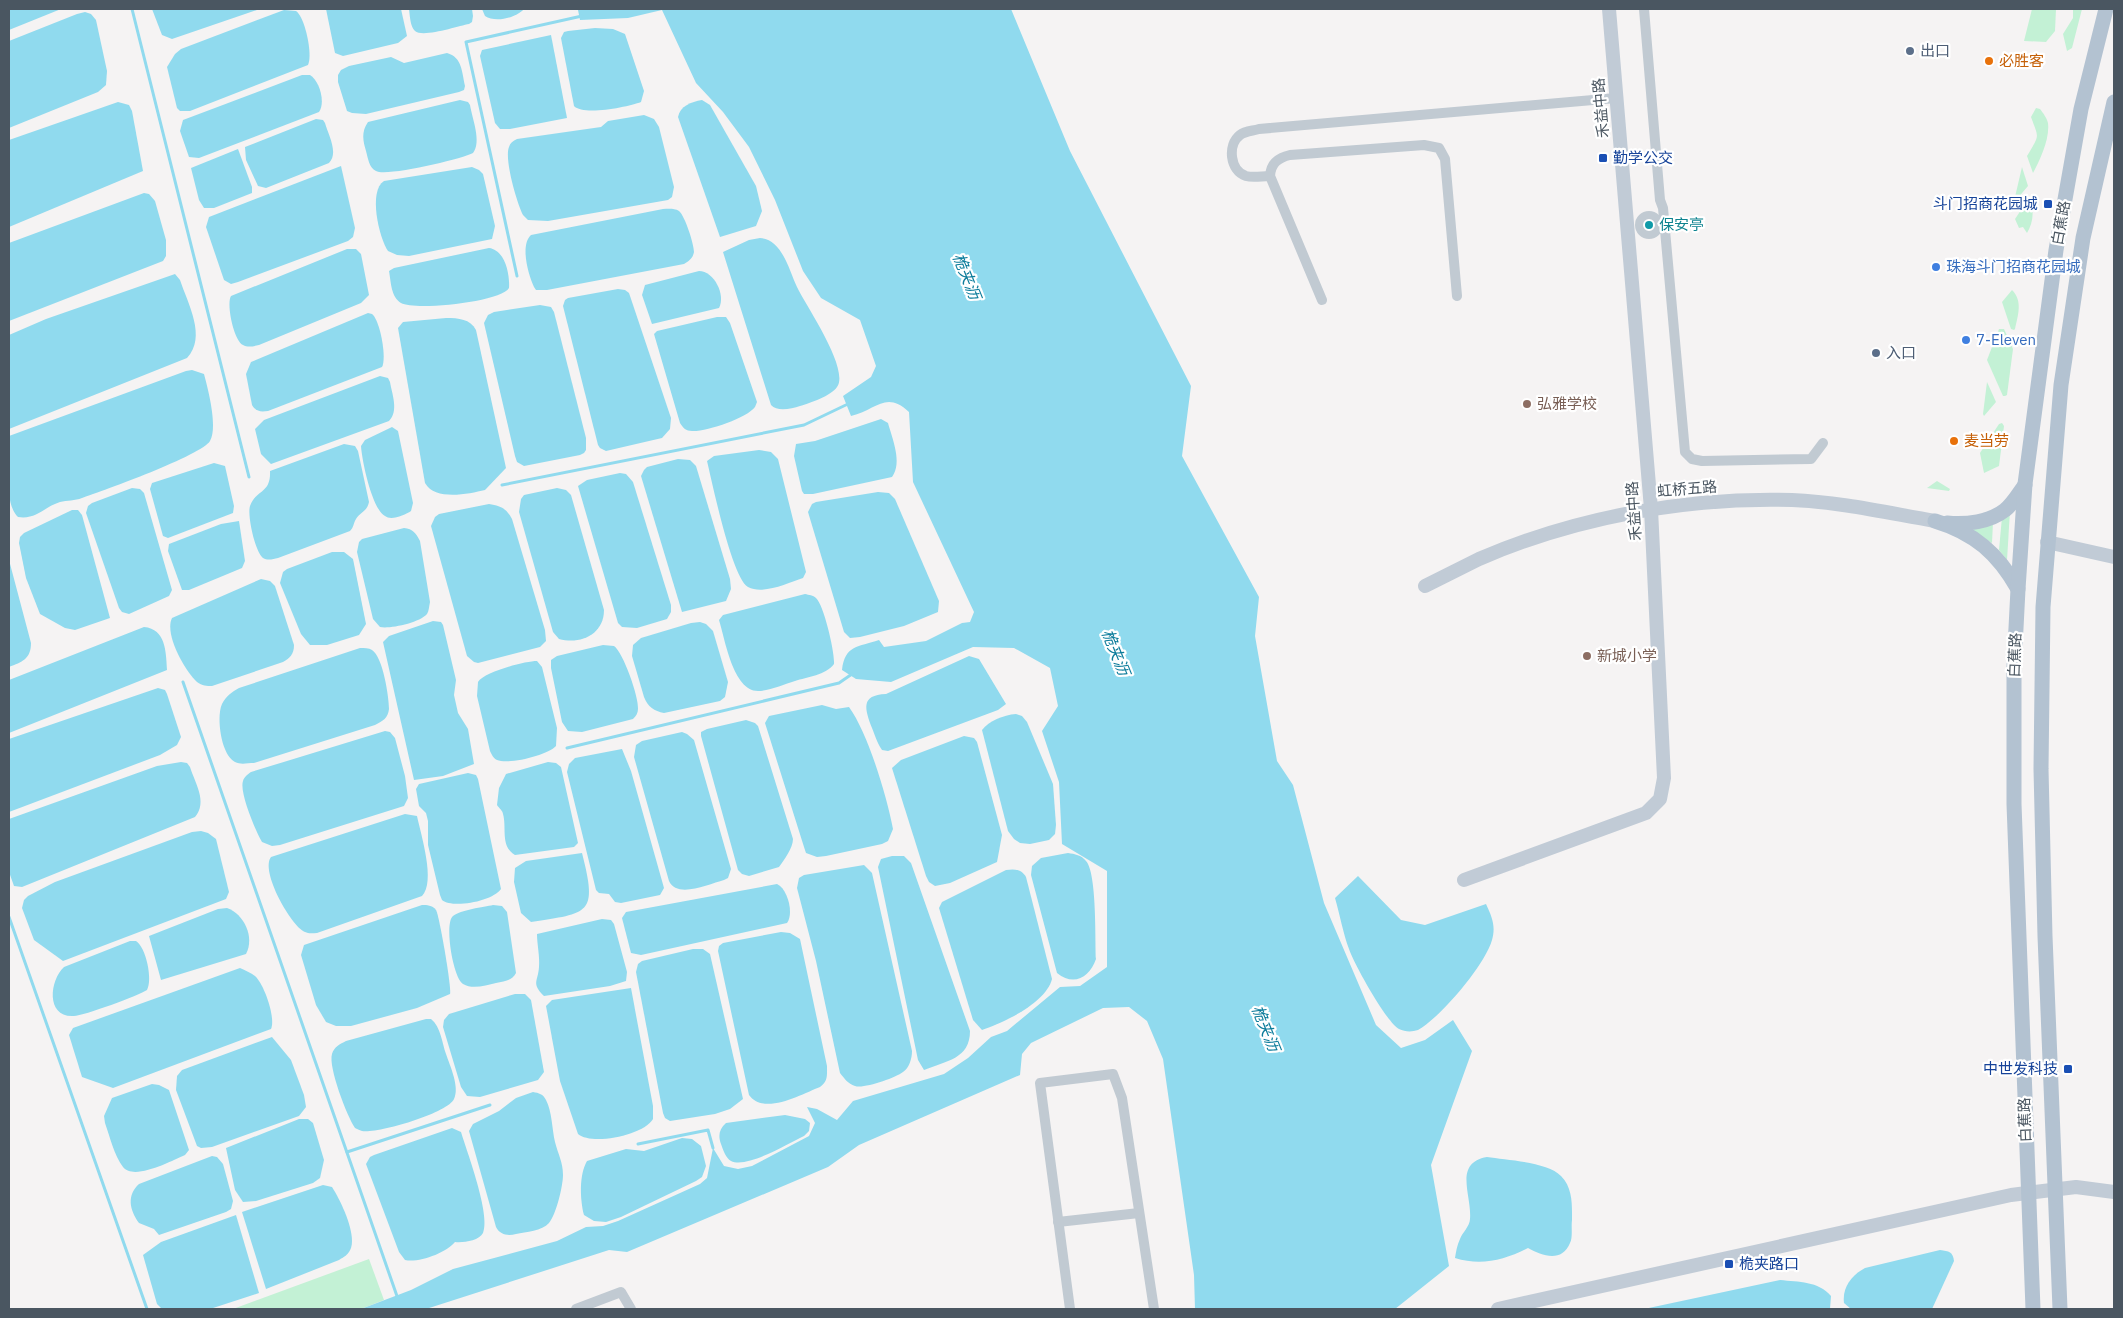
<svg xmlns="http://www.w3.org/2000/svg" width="2123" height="1318" viewBox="0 0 2123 1318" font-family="'IBM Plex Sans','Noto Sans SC',sans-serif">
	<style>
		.green { fill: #c3f1d5 }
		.water { fill: #90daee }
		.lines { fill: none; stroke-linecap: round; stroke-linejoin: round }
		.stream { stroke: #90daee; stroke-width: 3 }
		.street { stroke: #c1cad2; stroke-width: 10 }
		.secondary { stroke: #c1cbd6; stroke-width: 14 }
		.primary { stroke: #b3c2d1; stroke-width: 15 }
		.service-dot { fill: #5c6f8a; stroke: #fff; stroke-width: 2 }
		.food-dot { fill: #e8710a; stroke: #fff; stroke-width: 2 }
		.transit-dot { fill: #1a4fb4; stroke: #fff; stroke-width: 2 }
		.culture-dot { fill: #0f9aa8; stroke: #fff; stroke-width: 2 }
		.shop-dot { fill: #3f7fe0; stroke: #fff; stroke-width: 2 }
		.education-dot { fill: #8d6e63; stroke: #fff; stroke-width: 2 }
		.labels { text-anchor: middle; stroke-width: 4.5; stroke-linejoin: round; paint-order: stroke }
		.service-label { font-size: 15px; fill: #4e5e75; stroke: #fff; text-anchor: start }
		.food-label { font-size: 15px; fill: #c56008; stroke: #fff; text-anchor: start }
		.street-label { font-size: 15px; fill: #4a5661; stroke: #fff }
		.transit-label { font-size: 15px; fill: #164399; stroke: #fff; text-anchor: start }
		.culture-label { font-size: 15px; fill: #0d838f; stroke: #fff; text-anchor: start }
		.shop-label { font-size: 15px; fill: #366cbe; stroke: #fff; text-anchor: start }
		.education-label { font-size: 15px; fill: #785e54; stroke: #fff; text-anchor: start }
		.water-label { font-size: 16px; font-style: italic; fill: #0c7c9b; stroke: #fff }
	</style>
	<rect width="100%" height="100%" fill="#f5f3f3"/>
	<!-- green -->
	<g class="green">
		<polygon points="2032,9 2056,9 2055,31 2046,42 2024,41"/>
		<polygon points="2073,9 2082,9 2072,48 2067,51 2063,34 2073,18"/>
		<path d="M2036 108 2040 109C2043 113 2047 118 2048 123 2050 139 2040 160 2033 173L2027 156C2040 134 2039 139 2031 117Z"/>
		<polygon points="2022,167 2028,186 2017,199 2015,197"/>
		<path d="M2029 200C2035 210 2033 223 2027 233L2023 227 2019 228 2015 219 2027 201Z"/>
		<path d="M2012 290C2023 301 2018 315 2015 329L2014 330 2011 329 2002 302Z"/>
		<polygon points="1999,329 2004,329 2013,349 2007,395 2005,396 2003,396 1987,360"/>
		<polygon points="1987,382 1996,402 1984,416 1983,414"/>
		<polygon points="2002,423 2004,426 1999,466 1984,473 1980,453 1999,424"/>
		<polygon points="1937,481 1950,489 1949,491 1927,488"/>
		<polygon points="2010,511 2007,560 1999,550 2002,517"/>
		<polygon points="1993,522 1992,543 1973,531 1974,526"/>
		<polygon points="369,1259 384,1300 361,1309 233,1309"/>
	</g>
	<!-- water -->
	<g class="water">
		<polygon points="9,9 61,9 9,30"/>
		<polygon points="152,9 260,9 172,39 162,35"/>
		<polygon points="326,9 401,9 407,36 398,43 343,56 335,53"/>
		<path d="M409 9H472L473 16 472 22 469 24C458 26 423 38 415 31 410 26 410 16 409 9Z"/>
		<path d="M482 9H524C516 18 495 23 485 16Z"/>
		<path d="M580 9H1011L1070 151 1191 386 1182 456 1259 597 1255 636 1277 761 1293 785 1324 903 1376 1025 1401 1048 1425 1040 1453 1020 1472 1051 1431 1165 1449 1266 1395 1309H1195L1194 1275 1163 1059 1147 1021 1129 1007 1103 1008 1031 1043 1022 1054 1020 1075 859 1145 828 1167 627 1252 609 1250 426 1309H361L411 1290 453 1269 557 1241 586 1227 603 1226 618 1221 700 1184 707 1178 713 1148 724 1166 738 1169 752 1166 809 1136 815 1123 807 1107 817 1109 837 1120 853 1101 944 1074 968 1058 991 1037 1007 1031 1060 987 1080 986 1107 967V871L1062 844 1059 782 1042 731 1058 706 1050 668 1014 648 973 647 891 682 856 679 842 670C845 645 858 647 879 640L884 647 926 641 962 623 970 622 974 612 913 482 909 412C886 390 876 410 851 416L843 396 871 377 876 366 860 320 821 298 803 271 775 200 749 147 723 112 696 83 662 10 628 18 580 20 578 10Z"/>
		<path d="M284 10 296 11C305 17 313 55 308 65L190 111H180L177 108 167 67 175 54 181 49Z"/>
		<polygon points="85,12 91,14 96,20 107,71 106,85 98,92 9,128 9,41 77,14"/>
		<path d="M595 28 613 29 625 34 644 91 641 102C628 107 583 116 574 106L561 38 564 32 568 31Z"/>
		<polygon points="551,35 567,118 510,129 500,129 495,123 480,56 482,50"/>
		<path d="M447 53C462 57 462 72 465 86L464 90 459 92 366 114 352 113 347 111 338 82V75L341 70 349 66 391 57 404 63Z"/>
		<path d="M302 75H310C319 80 326 102 319 112L199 158 189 157 180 131 183 120Z"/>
		<path d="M460 100 468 102 470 105C472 118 482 142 473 153 462 159 386 177 376 171 369 168 368 158 366 151 363 141 361 132 368 122Z"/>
		<path d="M702 100 710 105 756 186 762 211 756 226 720 237 678 117C680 106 691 102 702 100Z"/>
		<polygon points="118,102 129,105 132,111 143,171 9,227 9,140"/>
		<path d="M644 115 654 119 659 127 674 187 672 197 668 200 548 221 528 220 523 215C517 203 504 159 509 147 510 143 513 141 517 139L601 127 608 121Z"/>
		<path d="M316 119 323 120 325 123C328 134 339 153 329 163L266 188 258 186 246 160 245 147Z"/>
		<polygon points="238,149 252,187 252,193 214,208 204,208 199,200 191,168"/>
		<polygon points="341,166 355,228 353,237 348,241 238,282 231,284 224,280 206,227 209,217"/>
		<path d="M472 167 479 170 483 174 495 226 492 239 409 256 397 255 388 251C379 238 368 191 384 181Z"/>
		<polygon points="144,193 149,194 155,201 166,240 166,256 163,261 9,321 9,243"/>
		<path d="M663 209C668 209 674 208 679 211 685 216 694 244 694 252 693 258 689 261 684 264L547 290H536L534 287C528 274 520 245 531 235Z"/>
		<path d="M760 238C782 239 789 270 797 287 806 306 850 369 837 387 831 396 810 403 800 406 791 409 777 412 771 405L723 252 749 240Z"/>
		<path d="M489 248C505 250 510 274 509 288 501 302 415 311 401 303 391 297 391 282 389 271L394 268Z"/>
		<path d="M347 249H356L361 254 369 295 361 303 259 345C254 346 248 348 243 345 234 341 226 304 231 296Z"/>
		<path d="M699 271C714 271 726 295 719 308L652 324 642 295 645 285Z"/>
		<path d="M175 274 180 280C188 304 207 337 187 358L9 429V335L46 319Z"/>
		<polygon points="618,289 625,290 629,293 671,418 670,429 662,438 606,451 600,448 598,445 563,306 565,300 568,298"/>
		<polygon points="540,305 551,307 554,312 586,438 586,450 584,453 580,455 524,466 517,462 515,456 484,323 488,315 494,312"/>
		<path d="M368 313 372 314C380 320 387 358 382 367L268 411C261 412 256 412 252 405L246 374 251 362Z"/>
		<path d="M717 317H726L730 323 757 402 755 407C747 418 706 432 692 431 686 431 683 428 680 423L654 334 657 331Z"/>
		<path d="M446 318C459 318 470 319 476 330L506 468 485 490C468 494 435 501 425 483L398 328 403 322Z"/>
		<path d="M192 370 204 374C208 389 218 427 210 441 202 455 103 491 82 498 75 501 67 500 60 502 44 507 36 520 18 517 3 503 9 456 9 436L186 371Z"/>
		<path d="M380 376 388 378 390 382C392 394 399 411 389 421L271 464 261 454 255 429 264 420Z"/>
		<path d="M881 419 888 423C892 438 903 463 892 477L813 494H804L802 491 794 456 796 444 815 441Z"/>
		<path d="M392 427 398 431 413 503 411 511C405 515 391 521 385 516 372 509 362 461 361 446L365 440Z"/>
		<path d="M344 444 355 446 358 451 369 502C367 512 360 512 356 519 353 524 354 527 350 531L278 558C273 559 268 561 263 558 255 552 247 515 250 506 256 489 271 494 270 471Z"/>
		<path d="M759 450 771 452 778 459 806 572 803 578C788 583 763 595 748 587 732 578 712 482 707 461L714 456Z"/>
		<polygon points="678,459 690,460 696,466 730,579 731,589 726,601 682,612 641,476 644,470 647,467"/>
		<polygon points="214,463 225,466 234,506 233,513 168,538 163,536 150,489 152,483"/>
		<polygon points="620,473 626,474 633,482 671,605 671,612 667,619 637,628 622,627 618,623 578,486 587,480"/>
		<polygon points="132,488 140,489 144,493 172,590 169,596 129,614 122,612 119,608 86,513 88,506 92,503"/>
		<path d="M557 488 566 490 571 495 604 610C604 634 581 645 559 639L553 632 519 512 521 499 524 495Z"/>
		<polygon points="878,492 889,493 895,499 939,601 938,612 904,626 860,637 850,638 844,632 808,512 812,504 816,502"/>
		<path d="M489 504C501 506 506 508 512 519L545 630 546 641 540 647 478 663 474 662 467 656 431 526 435 517 439 514Z"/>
		<polygon points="72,510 78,510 82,515 110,618 75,630 65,628 40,614 26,578 19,543 20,537 24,533"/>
		<polygon points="239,521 245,561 242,568 189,590 182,590 168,551 169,544 221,524"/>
		<path d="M404 528C413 529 416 533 420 541L430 602C429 606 429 611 427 614 419 623 390 629 380 627L373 619 357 552 359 542 362 539Z"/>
		<polygon points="332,552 344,552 353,559 366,624 359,635 327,645 310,645 301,634 280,583 283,572 287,569"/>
		<path d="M9 560 31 643C31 659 22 662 9 667Z"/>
		<path d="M261 579 270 581 275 586 294 645C294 654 290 658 283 662L212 686C207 686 202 686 197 682 185 671 164 634 172 618Z"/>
		<path d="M805 594C809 595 813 595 816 598 824 605 835 653 834 664 826 675 807 677 795 681 784 684 770 691 758 691 733 691 725 639 719 620L723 615Z"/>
		<polygon points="433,621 441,622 443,625 456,680 454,695 458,713 468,729 474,764 443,776 414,780 383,642 389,636"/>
		<path d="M700 622 706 624 713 631 728 682 725 697 720 701 664 713C654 711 648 707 644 697L632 656 633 645 641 638 691 623Z"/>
		<path d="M144 627C166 629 166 652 167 670L9 733V680Z"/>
		<path d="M603 645 614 646C623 652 639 697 638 709 638 713 636 716 633 719L582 732 568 731 562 722 551 668V660L557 656Z"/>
		<path d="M360 648C364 648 369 648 372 650 383 657 389 697 389 709 388 718 383 721 375 725L254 763C247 763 241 765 235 762 221 755 216 717 222 704 226 696 232 692 239 688Z"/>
		<path d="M969 656 979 659 1006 704 998 710 888 751 882 750C877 743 875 735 872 728 865 709 860 695 886 694Z"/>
		<path d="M537 661 542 667 557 728 556 746C548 755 509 765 497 760 493 758 492 755 490 751L477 696 478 682C484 672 525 661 537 661Z"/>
		<polygon points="158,688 165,690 167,694 181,737 177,745 160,755 9,812 9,739"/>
		<path d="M822 705 836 709 849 707C868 733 887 797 893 829L888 841 882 844 826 856 817 857 806 853 804 847 765 723 769 716Z"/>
		<path d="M1016 714 1022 716 1027 722 1053 784 1056 825 1055 834 1049 840 1030 844 1020 843 1014 839 1008 831 982 730C989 721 1003 715 1016 714Z"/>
		<path d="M746 720 755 723 758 726 793 839C793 848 784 860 779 867L749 876 742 874 738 870 701 736V732L707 729Z"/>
		<path d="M385 731 390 732 395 738 405 776 408 798 404 806 280 845 272 846 262 842C256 832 239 792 243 781 244 777 248 774 251 772Z"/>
		<path d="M682 732 687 734 694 740 731 869 728 878 724 880C709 884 677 899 669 881L634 757 636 745 642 741Z"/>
		<polygon points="964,736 974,738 977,742 1002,835 997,862 950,883 935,886 929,882 926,876 892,768 901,760"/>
		<polygon points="622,749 631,771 664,888 660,895 621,903 615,902 609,894 599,893 596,890 567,772 569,764 575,758"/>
		<path d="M181 762 187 763 190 767C195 783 208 802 195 817L22 887 14 886 9 872V819L157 766Z"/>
		<path d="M548 762 556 763 561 767 578 843 574 847 515 855C500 846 507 828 503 814 503 811 499 808 497 805L499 788 506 774Z"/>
		<path d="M468 773 476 775 478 779 501 889C493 901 453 909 442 900L440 895 428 845V821L426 813 419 806 416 789 419 784Z"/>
		<path d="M405 814 417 816C421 835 436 882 422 896L317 933C313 933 309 934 305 932 291 926 260 871 271 857Z"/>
		<polygon points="201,831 208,833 216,839 229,892 226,899 63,961 34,940 22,908 24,900 28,896 55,882 192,832"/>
		<path d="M582 853C598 915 589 913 531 922L521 913 514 882 515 868 526 861Z"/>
		<path d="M1068 853C1075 854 1081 855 1086 861 1097 873 1095 940 1096 959 1090 977 1074 987 1057 973L1031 875 1032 866 1041 858Z"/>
		<path d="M892 856H904L911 863 970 1031C970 1059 946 1061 924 1070L918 1060 878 867 881 859Z"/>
		<path d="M864 865 872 873 912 1051C912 1059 909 1068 903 1072 895 1078 864 1089 855 1086 848 1084 844 1078 840 1073L816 961 797 888 799 878 804 875Z"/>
		<path d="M1006 870C1015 869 1021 869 1026 877L1052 979C1046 1003 1003 1023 982 1030L973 1020 939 908 942 902Z"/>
		<path d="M1358 876 1401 920 1425 925 1486 904C1492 917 1496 926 1492 940 1485 965 1441 1017 1418 1030 1412 1032 1405 1032 1399 1029 1387 1023 1354 964 1349 949 1343 933 1340 915 1335 898Z"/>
		<path d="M777 884C788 889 794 914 787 923L641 955 631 953 622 918 626 912Z"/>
		<path d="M422 905C427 905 432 905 436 910 439 914 452 989 450 994L417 1008 351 1026H336L326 1022 316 1005 301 955 304 945Z"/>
		<path d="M493 905 502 906 507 912 516 973C512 981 504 981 496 983 486 985 473 990 463 984 453 978 444 923 453 916 460 910 484 907 493 905Z"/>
		<path d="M227 908C244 914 255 937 246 954L161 980 149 936 218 909Z"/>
		<path d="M602 919 611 920 614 924 627 972 626 981 610 986 544 996C531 983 538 982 539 967 540 957 537 944 537 934Z"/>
		<path d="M781 932 790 933 800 939 827 1066C827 1076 828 1081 820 1087 802 1094 764 1116 749 1095L718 951 719 946 723 943Z"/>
		<path d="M130 941H136C146 947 153 980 147 990 140 995 83 1016 74 1016 46 1018 49 981 64 967Z"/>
		<polygon points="693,949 703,949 710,954 743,1099 730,1109 715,1114 670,1121 665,1118 663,1113 636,972 638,964 642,961"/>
		<path d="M240 968C245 970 251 973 255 976 264 984 276 1018 271 1029L113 1088 82 1077 69 1035 73 1028Z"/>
		<path d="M631 988 653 1106V1119C644 1135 592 1146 578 1134L560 1081 546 1006 552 1000Z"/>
		<polygon points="515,994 525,994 531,1000 544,1072 538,1080 480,1097 467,1096 461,1087 443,1027 444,1020 449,1014"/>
		<path d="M426 1019H431C441 1027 442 1043 446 1054 450 1066 460 1087 454 1099 448 1113 377 1134 362 1131 359 1130 357 1129 355 1128 347 1116 328 1067 332 1054 334 1047 340 1044 346 1041Z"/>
		<polygon points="272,1037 291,1060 304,1095 306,1107 299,1116 212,1147 201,1148 197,1146 176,1090 177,1076 182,1070"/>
		<path d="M152 1084 159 1085 169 1090 189 1150 185 1155C171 1161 134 1181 123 1167 114 1155 110 1137 105 1123L104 1116 112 1098Z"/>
		<path d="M533 1092C539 1093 543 1094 546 1100 552 1111 552 1129 555 1142 558 1154 563 1162 563 1175 563 1186 556 1215 549 1223 542 1231 526 1232 516 1234 508 1236 500 1235 496 1227L469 1131 473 1124 499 1111 516 1098Z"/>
		<path d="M785 1115 805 1119 810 1123 809 1131 804 1136C789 1143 747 1169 731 1161 726 1158 723 1150 721 1144 718 1136 719 1129 726 1123Z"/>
		<polygon points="299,1119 308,1119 313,1123 324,1160 320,1178 313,1183 256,1201 243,1202 235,1190 226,1148"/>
		<path d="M452 1128 461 1132C467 1152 491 1215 483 1233 479 1241 462 1243 455 1242 446 1253 419 1263 405 1260L399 1252 366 1164 370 1157 374 1155Z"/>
		<path d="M682 1138 692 1139 701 1146 706 1166 702 1177 696 1181 621 1217 606 1222 594 1221 584 1215C580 1199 579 1175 587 1161L626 1149 644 1151Z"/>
		<path d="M212 1156 217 1157 223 1164 233 1201 231 1209 226 1212 159 1235 154 1229 139 1223C129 1209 127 1195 139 1184Z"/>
		<path d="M1487 1157C1506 1160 1548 1162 1561 1176 1573 1188 1572 1205 1572 1220 1571 1227 1573 1237 1570 1243 1562 1263 1542 1256 1528 1248 1505 1260 1481 1266 1455 1258 1456 1252 1457 1245 1460 1239 1462 1233 1470 1226 1470 1219 1472 1195 1453 1163 1487 1157Z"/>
		<path d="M323 1185 332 1187C341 1201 356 1233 351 1248 349 1254 344 1257 339 1260L266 1289 242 1212Z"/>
		<polygon points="236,1215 259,1293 210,1309 162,1309 157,1304 143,1255 161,1242"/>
		<path d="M1940 1250C1949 1251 1953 1252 1954 1261L1932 1309H1851L1844 1303C1842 1287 1852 1275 1865 1268Z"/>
		<path d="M1780 1280C1799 1282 1818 1281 1831 1296L1830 1309H1644Z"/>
	</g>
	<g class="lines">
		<!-- stream -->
		<g class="stream">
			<polyline points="132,9 249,477"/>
			<polyline points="517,276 466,42 582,16"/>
			<polyline points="502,485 804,425 850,403"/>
			<polyline points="183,682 398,1299"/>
			<polyline points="567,748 839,683 852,674"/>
			<polyline points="9,917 147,1309"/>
			<polyline points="638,1144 708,1130 713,1148"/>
			<polyline points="347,1152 490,1105"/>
		</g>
		<!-- street -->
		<g class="street">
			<polyline points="1644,9 1660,200 1663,208 1685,452 1692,459 1702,461 1811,459 1823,443"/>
			<path d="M1270 176C1262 176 1253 178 1246 176 1230 171 1227 145 1240 135 1245 131 1252 131 1259 129L1616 98"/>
			<circle cx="1649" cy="225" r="9"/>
			<path d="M1322 300 1270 176C1271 163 1278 158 1290 155L1424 145 1439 148 1445 159 1457 296"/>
			<polyline points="1058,1222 1139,1213"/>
			<polyline points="576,1309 621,1292 631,1309"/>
			<polyline points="1070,1309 1040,1083 1113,1074 1122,1098 1154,1309"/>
		</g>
		<!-- secondary -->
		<g class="secondary">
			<polyline points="2047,542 2114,557"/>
			<path d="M1425 586C1443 577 1461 568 1479 559 1576 517 1687 497 1792 500 1840 502 1888 513 1935 521"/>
			<polyline points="1464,880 1646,813 1660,799 1664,778 1651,509 1609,9"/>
			<polyline points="1498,1309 2011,1195 2076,1187 2114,1192"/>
		</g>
		<!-- primary -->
		<g class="primary">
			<path d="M1935 521C1975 533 1998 554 2018 589"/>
			<path d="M1947 523C1966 525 1990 522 2005 510 2013 504 2019 493 2025 485"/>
			<polyline points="2033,1309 2014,804 2014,667 2018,589 2025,484 2056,250 2081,109 2106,9"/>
			<polyline points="2060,1309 2045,936 2041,769 2043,607 2061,385 2083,238 2114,102"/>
		</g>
	</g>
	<!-- markers -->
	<g class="service-dot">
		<circle cx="1910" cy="51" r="5"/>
		<circle cx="1876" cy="353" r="5"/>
	</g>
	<g class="food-dot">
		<circle cx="1989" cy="61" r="5"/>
		<circle cx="1954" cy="441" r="5"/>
	</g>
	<g class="transit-dot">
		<rect x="1598" y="153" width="10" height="10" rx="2.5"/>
		<rect x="2043" y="199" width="10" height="10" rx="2.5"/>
		<rect x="2063" y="1064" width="10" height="10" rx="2.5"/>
		<rect x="1724" y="1259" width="10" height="10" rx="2.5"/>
	</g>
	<circle class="culture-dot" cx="1649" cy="225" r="5"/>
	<g class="shop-dot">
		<circle cx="1936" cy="267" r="5"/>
		<circle cx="1966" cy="340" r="5"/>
	</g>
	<g class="education-dot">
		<circle cx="1527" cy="404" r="5"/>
		<circle cx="1587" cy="656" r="5"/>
	</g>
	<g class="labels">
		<!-- service labels -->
		<g class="service-label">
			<text x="1920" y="56">出口</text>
			<text x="1886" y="358">入口</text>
		</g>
		<!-- food labels -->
		<g class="food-label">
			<text x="1999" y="66">必胜客</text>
			<text x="1964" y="446">麦当劳</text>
		</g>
		<!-- street labels -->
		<g class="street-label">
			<text transform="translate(1601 108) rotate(-95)" y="5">禾益中路</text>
			<text transform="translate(2061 223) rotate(-80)" y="5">白蕉路</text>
			<text transform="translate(1687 489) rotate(-5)" y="5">虹桥五路</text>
			<text transform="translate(1634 511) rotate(-94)" y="5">禾益中路</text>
			<text transform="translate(2015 655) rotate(-88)" y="5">白蕉路</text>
			<text transform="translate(2025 1120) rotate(-92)" y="5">白蕉路</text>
		</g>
		<!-- transit labels -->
		<g class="transit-label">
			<text x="1613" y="163">勤学公交</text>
			<text x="2038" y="209" text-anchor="end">斗门招商花园城</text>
			<text x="2058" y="1074" text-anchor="end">中世发科技</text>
			<text x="1739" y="1269">桅夹路口</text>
		</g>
		<!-- culture labels -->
		<g class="culture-label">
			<text x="1659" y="230">保安亭</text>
		</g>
		<!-- shop labels -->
		<g class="shop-label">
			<text x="1946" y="272">珠海斗门招商花园城</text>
			<text x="1976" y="345">7-Eleven</text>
		</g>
		<!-- education labels -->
		<g class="education-label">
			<text x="1537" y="409">弘雅学校</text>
			<text x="1597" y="661">新城小学</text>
		</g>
		<!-- water labels -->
		<g class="water-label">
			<text transform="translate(967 276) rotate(68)" y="6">桅夹沥</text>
			<text transform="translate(1116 652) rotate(68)" y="6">桅夹沥</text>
			<text transform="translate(1266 1028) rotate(68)" y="6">桅夹沥</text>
		</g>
	</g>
	<!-- border -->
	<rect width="2123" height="1318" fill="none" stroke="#4a5661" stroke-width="20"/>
</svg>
